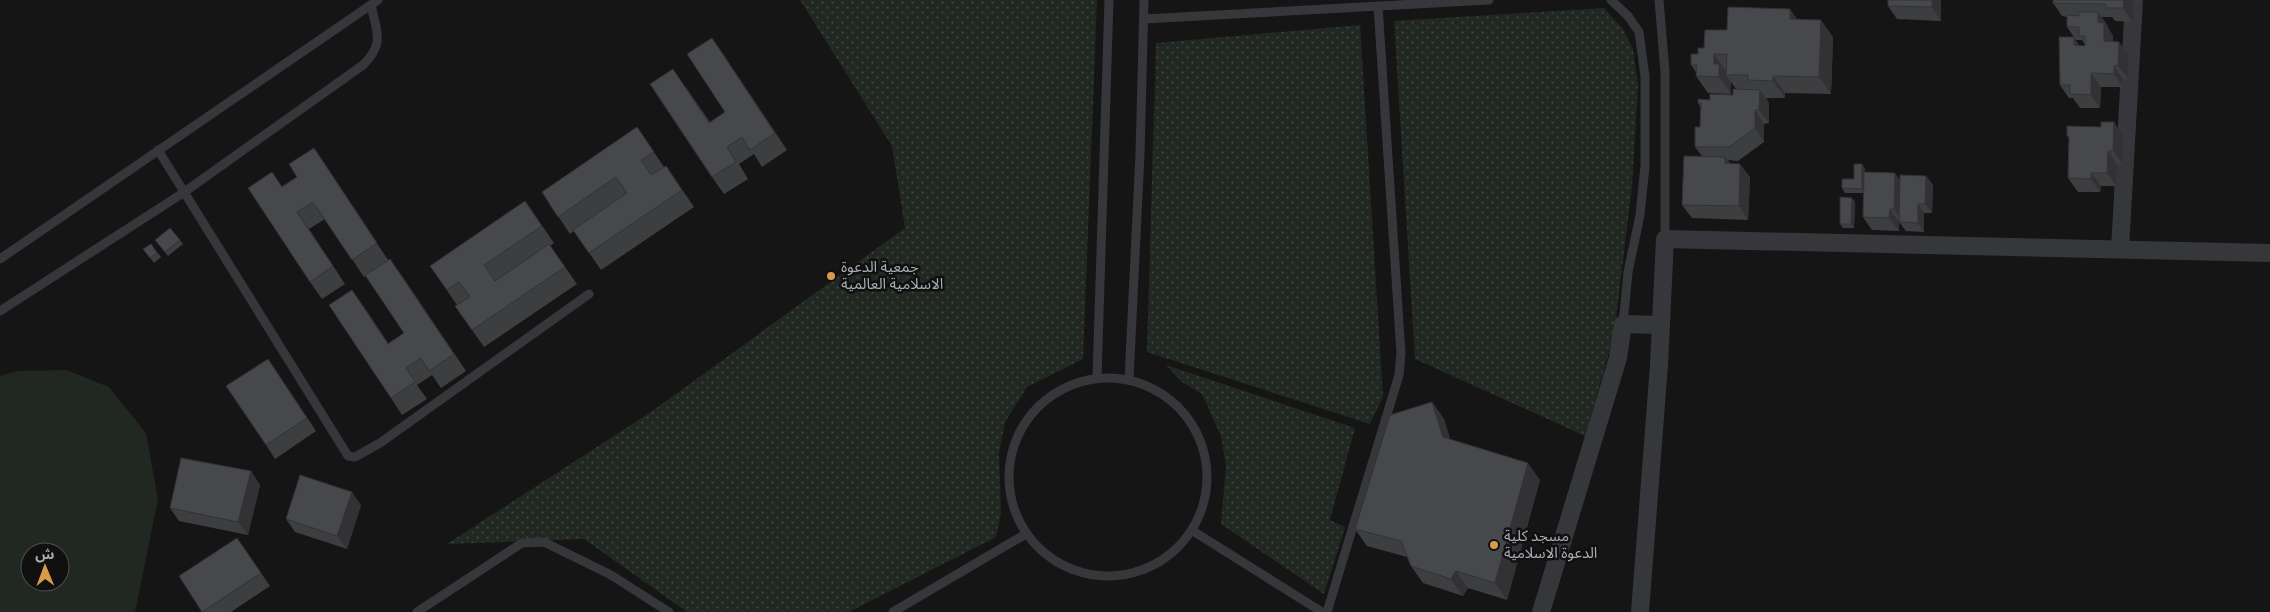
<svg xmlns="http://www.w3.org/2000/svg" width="2270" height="612" viewBox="0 0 2270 612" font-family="Ubuntu,'Noto Sans Arabic',sans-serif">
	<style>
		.garden { fill: url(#garden-dots) }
		.pitch { fill: #212822; fill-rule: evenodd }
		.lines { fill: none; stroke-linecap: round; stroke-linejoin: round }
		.lane { stroke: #36373a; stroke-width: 9 }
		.street { stroke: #36373a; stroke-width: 18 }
		.wall { fill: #3d3e40 }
		.shaded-wall { fill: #323234 }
		.building { fill: #47484b; stroke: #323234 }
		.poi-dot { fill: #da9b49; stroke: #101011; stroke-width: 2 }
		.labels { text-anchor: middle; stroke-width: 5; stroke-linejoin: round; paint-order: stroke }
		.poi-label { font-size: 15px; fill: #a8adb4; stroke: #101011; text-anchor: start }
	</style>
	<defs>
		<pattern id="garden-dots" width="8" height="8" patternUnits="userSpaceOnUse" patternTransform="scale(1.25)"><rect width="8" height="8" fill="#212822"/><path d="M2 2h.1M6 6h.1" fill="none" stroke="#3e4440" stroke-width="1.8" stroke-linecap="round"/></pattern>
	</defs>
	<rect width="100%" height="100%" fill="#151516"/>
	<!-- garden -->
	<g class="garden">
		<polygon points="800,0 1097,0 1083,359 1027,387 1005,422 999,453 1001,514 996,537 849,612 687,612 584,539 447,544 651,412 905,228 892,146"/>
		<polygon points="1604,8 1623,29 1633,49 1638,86 1632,186 1614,335 1585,436 1415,359 1394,21"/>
		<polygon points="1360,25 1383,397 1370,424 1147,352 1156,43"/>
		<polygon points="1166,365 1355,428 1330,520 1345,527 1324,594 1221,524 1226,466 1221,436 1202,394 1182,382"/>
	</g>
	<!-- pitch -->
	<path class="pitch" d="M66 370 109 387 146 433 158 500 135 612H0V376L17 371ZM30 552H60V582H30Z"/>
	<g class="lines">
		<!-- lane -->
		<g class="lane">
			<polyline points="1611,0 1628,16 1639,32 1645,76 1645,166 1640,215 1628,272 1623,324"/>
			<polyline points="1659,0 1665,72 1665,239"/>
			<polyline points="1144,19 1489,0"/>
			<polyline points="158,150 348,456 355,457 380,443 589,294"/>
			<polyline points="0,259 378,0"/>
			<path d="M0 311 183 193 363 65C385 43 377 33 371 5"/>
			<polyline points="1097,377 1109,0"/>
			<circle cx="1108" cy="477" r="99"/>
			<polyline points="1129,379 1140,154 1144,0"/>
			<polyline points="1193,531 1322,612"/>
			<polyline points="417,612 522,543 544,542 611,575 669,612"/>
			<polyline points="893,612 1024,535"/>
			<polyline points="1327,612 1399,375 1401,353 1378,6"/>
		</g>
		<!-- street -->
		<g class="street">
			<polyline points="2120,249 2134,0"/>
			<polyline points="1541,612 1618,358 1623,324 1660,325"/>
			<polyline points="1640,612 1659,365 1665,239 2270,253"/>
		</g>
	</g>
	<!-- wall -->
	<g class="wall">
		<polygon points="1941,0 1941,21 1897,19 1888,6"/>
		<polygon points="2053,0 2138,0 2138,1 2133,1 2133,22 2115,21 2112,17 2102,17 2113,36 2113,41 2119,42 2128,55 2128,79 2123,79 2123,87 2101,87 2100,108 2080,108 2073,98 2069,98 2060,85 2080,46 2085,46 2085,45 2082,40 2076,40 2067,27 2067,17 2062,16 2053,3"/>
		<polygon points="1797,19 1833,37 1831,94 1785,93 1785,98 1766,98 1769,103 1769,123 1764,124 1764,142 1738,161 1728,160 1730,163 1750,177 1748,220 1692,218 1682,205 1702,156 1695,147 1700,127 1701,108 1698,103 1710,100 1733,95 1736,89 1731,82 1731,94 1708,93 1696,76 1696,72 1691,65 1698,54 1704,48 1727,30"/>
		<polygon points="712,38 787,150 762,167 754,154 739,164 748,179 724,194 712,177 685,86 710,122 725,112"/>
		<polygon points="637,127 664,167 666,166 694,207 601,270 574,231 570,234 542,192"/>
		<polygon points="2067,136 2123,136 2123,164 2117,164 2116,186 2101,186 2100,192 2078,192 2068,178 2069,139"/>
		<polygon points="314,148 388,260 402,276 466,371 441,388 432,375 417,385 427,399 402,415 391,398 364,307 388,343 404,333 366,276 364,277 325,219 309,229 345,284 322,299 310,282 282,186 297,177"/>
		<polygon points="1865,168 1865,172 1900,180 1926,176 1933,185 1932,213 1924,213 1924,232 1906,231 1899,222 1899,231 1872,230 1863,217 1863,193 1845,193 1842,188 1854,179"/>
		<polygon points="1852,198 1855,202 1854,228 1843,228 1840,224"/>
		<polygon points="525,201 554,243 550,246 577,284 484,347 455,306 457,305 430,266"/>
		<polygon points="155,240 180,240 183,244 168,256"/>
		<polygon points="151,244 161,257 154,263 143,249"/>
		<polygon points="268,359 316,431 275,459 266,445"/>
		<polygon points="1432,402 1444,419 1450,440 1540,480 1507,600 1468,588 1463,596 1423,583 1411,566 1407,557 1367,546 1355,529"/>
		<polygon points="251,471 260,485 248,535 179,521 170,508"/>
		<polygon points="361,505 347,549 295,532 286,519"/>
		<polygon points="237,538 270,586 231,612 203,612"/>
	</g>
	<!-- shaded-wall -->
	<g class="shaded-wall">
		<polygon points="1932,0 1941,0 1941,21 1932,7"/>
		<polygon points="2124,0 2132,0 2133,1 2133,22 2123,8"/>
		<polygon points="1790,9 1802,26 1790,19"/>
		<polygon points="2098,12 2108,26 2108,28 2113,36 2113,55 2104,41 2098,22"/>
		<polygon points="1821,20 1833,37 1831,94 1819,77"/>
		<polygon points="2074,37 2083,51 2074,45"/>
		<polygon points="712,38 724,55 787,150 775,133"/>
		<polygon points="2119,42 2128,55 2128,79 2118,66"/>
		<polygon points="1714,54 1726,71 1726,75 1731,82 1731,94 1719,77 1714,64"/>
		<polygon points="2114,66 2123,79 2123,87 2114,74"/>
		<polygon points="2091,73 2101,87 2100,108 2091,95"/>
		<polygon points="1773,76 1785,93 1785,98 1773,81"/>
		<polygon points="1760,90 1769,103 1769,123 1759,110"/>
		<polygon points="1755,110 1764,124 1764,142 1755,128"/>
		<polygon points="2114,122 2123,136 2123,164 2113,151"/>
		<polygon points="2108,151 2117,164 2116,186 2107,173"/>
		<polygon points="1725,157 1735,170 1725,163"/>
		<polygon points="1740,164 1750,177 1748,220 1739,206"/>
		<polygon points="1862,164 1865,168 1865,193 1862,189"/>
		<polygon points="1895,173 1904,186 1903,222 1894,209"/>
		<polygon points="2091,173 2101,186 2100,192 2091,179"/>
		<polygon points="1926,176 1933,185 1932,213 1925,204"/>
		<polygon points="1852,198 1855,202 1854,228 1851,224"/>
		<polygon points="1918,204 1924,213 1924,232 1918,223"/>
		<polygon points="1890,209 1899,222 1899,231 1889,218"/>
		<polygon points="297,212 309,229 345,284"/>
		<polygon points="390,259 402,276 466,371 454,354"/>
		<polygon points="352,290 364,307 400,361 388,344"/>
		<polygon points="1432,402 1444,419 1455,454 1443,437"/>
		<polygon points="1528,463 1540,480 1507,600 1495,583"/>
		<polygon points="251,471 260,485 248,535 238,522"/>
		<polygon points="352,492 361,505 347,549 337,536"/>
		<polygon points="1456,571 1468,588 1463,596 1451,579"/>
	</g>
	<!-- building -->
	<g class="building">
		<polygon points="1888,0 1932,0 1932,7 1888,6"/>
		<polygon points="2053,0 2124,0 2123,8 2106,8 2106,4 2053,3"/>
		<polygon points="1728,7 1790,9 1790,19 1821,20 1819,77 1773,76 1773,81 1748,80 1748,75 1726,75 1727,54 1714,54 1714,64 1719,64 1719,77 1696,76 1697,65 1691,65 1691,54 1698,54 1698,48 1704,48 1705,30 1727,30"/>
		<polygon points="2079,12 2098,12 2098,22 2104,23 2104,41 2119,42 2118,66 2114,66 2114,74 2091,73 2091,95 2070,94 2070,85 2060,85 2059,37 2074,37 2074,45 2085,46 2085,36 2079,36 2079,27 2067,27 2067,15 2079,16"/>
		<polygon points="712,38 775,133 750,150 742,137 727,147 736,162 712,177 650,84 673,69 709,123 725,112 687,54"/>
		<polygon points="1733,89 1760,90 1759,110 1755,110 1755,128 1729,147 1695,147 1695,127 1700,127 1701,103 1698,103 1698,99 1710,100 1710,94 1733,95"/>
		<polygon points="2101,122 2114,122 2113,151 2108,151 2107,173 2091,173 2091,179 2068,178 2069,136 2067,136 2067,126 2101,127"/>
		<polygon points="637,127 654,152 641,160 651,175 666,166 682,190 589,253 573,230 627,193 616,177 558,217 542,192"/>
		<polygon points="314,148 377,243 352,260 313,202 297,212 333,266 310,282 248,188 272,172 282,187 297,177 289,164"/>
		<polygon points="1684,156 1725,157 1725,163 1740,164 1739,206 1682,205"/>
		<polygon points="1854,164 1862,164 1862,189 1842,188 1842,179 1854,179"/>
		<polygon points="1864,172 1895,173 1894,209 1890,209 1889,218 1863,217"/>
		<polygon points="1900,175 1926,176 1925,204 1918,204 1918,223 1899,222"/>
		<polygon points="1840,197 1852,198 1851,224 1840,224"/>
		<polygon points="525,201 542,226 484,265 495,281 549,244 565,267 472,330 455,306 470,297 459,282 447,290 430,266"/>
		<polygon points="170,228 180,240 165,252 155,240"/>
		<polygon points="151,244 157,253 150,258 143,249"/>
		<polygon points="390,259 454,354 429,371 421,358 406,368 415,382 391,398 329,305 352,290 388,344 404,333 365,275"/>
		<polygon points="268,359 307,418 266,445 226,386"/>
		<polygon points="1432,402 1443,437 1528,463 1495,583 1456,571 1451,579 1411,566 1401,541 1355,529 1390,415"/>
		<polygon points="181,458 251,471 238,522 170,508"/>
		<polygon points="300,475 352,492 337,536 286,519"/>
		<polygon points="237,538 261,573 202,612 179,576"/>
	</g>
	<!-- markers -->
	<g class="poi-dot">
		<circle cx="831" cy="276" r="5"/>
		<circle cx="1494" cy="545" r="5"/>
	</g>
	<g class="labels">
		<!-- poi labels -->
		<g class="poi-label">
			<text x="841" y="272">جمعية الدعوة<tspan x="841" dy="17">الاسلامية العالمية</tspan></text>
			<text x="1504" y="541">مسجد كلية<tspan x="1504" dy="17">الدعوة الاسلامية</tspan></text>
		</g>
	</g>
	<!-- north arrow -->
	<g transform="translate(45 567) rotate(359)"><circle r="24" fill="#101011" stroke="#4d4f52"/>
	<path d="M0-4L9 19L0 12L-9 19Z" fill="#da9b49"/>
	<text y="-8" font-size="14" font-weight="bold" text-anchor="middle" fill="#a8adb4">ش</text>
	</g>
</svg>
